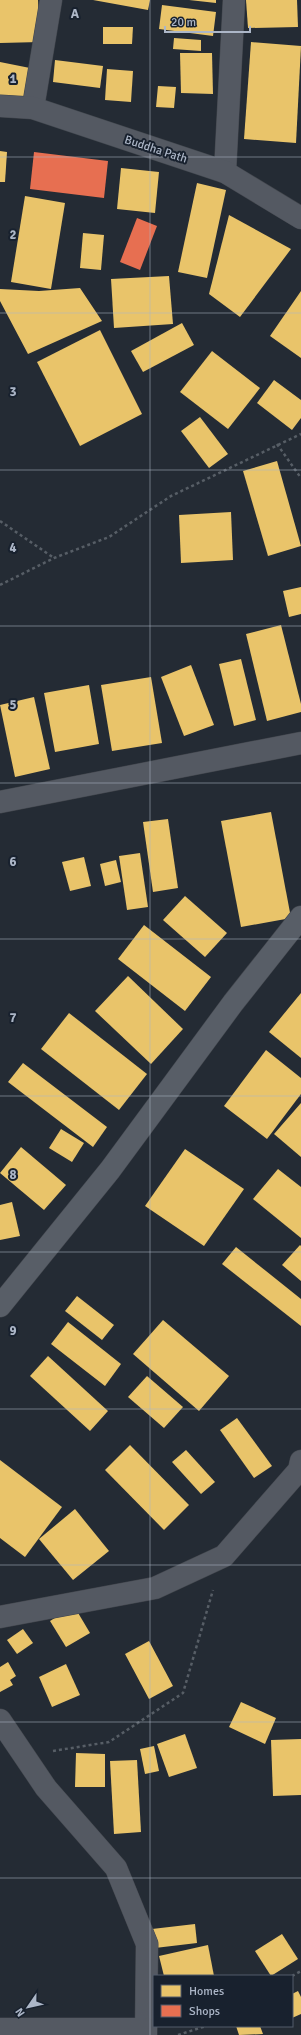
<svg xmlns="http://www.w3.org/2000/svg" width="301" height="2035" viewBox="0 0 301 2035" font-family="Signika,sans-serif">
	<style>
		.homes { fill: #e9c46a }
		.shops { fill: #e76f51 }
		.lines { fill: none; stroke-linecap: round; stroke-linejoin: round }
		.minor-casing { stroke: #41454c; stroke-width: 23 }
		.tertiary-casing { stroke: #41454c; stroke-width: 23 }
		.secondary-casing { stroke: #41454c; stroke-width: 23 }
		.path { stroke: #575e66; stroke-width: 2.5; stroke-dasharray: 3 3; stroke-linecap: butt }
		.minor { stroke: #545962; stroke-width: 22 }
		.tertiary { stroke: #545962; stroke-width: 22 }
		.secondary { stroke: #585e67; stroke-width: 22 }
		.grid { fill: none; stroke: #acb6c7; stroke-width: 1; stroke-opacity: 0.55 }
		.labels { text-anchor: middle; stroke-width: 4; stroke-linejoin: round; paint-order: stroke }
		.street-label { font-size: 12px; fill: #acb6c7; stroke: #18212e }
		.grid-label { font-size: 13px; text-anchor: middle; font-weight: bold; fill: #acb6c7; stroke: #18212e; stroke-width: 4; stroke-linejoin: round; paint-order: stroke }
	</style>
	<rect width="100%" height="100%" fill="#242b34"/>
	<!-- homes -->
	<g class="homes">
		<polygon points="0,0 38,0 40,42 0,43"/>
		<polygon points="93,0 150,0 148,10"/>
		<polygon points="189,0 216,0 216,3"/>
		<polygon points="246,0 297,0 298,27 248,28"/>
		<polygon points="162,5 216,12 213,36 159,29"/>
		<polygon points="103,27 133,27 132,44 103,44"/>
		<polygon points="174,38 201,40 201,51 173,49"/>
		<polygon points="251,42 301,46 296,143 244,139"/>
		<polygon points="180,53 212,53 213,94 181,93"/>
		<polygon points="55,60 103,66 100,88 53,82"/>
		<polygon points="0,62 30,68 24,101 0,97"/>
		<polygon points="107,69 133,71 131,102 105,100"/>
		<polygon points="158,86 176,87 174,108 156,107"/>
		<polygon points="0,151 7,152 5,182 0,182"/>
		<polygon points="121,168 159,172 155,213 117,209"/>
		<polygon points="197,183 226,190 207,278 178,272"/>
		<polygon points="25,196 65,203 51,289 11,282"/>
		<polygon points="229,215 291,249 240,317 209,294"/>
		<polygon points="83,233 104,235 101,270 80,268"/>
		<polygon points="169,276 173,324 114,328 111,279"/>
		<polygon points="80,288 102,321 28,354 0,301 0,289 39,291"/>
		<polygon points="301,291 301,358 270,336"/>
		<polygon points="182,323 194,345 143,372 131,351"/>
		<polygon points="100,330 142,414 80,446 37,362"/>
		<polygon points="212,351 260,388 228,429 180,392"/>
		<polygon points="274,380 301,400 301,418 292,430 257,403"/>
		<polygon points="200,417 228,454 209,468 181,431"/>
		<polygon points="277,461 301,546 268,556 243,471"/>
		<polygon points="231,512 233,560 181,563 179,515"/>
		<polygon points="301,587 301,614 289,617 283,591"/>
		<polygon points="281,625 301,704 301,712 267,721 246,634"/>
		<polygon points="241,659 256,720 234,726 219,664"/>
		<polygon points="191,665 214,725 184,736 161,677"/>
		<polygon points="151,677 162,743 112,751 101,685"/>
		<polygon points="89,685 99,744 55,752 44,693"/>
		<polygon points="34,697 50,769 15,777 0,705"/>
		<polygon points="271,812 291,918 241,927 221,821"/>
		<polygon points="168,819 178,888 153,892 143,822"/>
		<polygon points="140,853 148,907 127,910 119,856"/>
		<polygon points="84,857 91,886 70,891 62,862"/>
		<polygon points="116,860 121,882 105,886 100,864"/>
		<polygon points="185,896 227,933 205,957 163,920"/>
		<polygon points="144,925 211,977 185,1011 118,959"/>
		<polygon points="128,976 183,1029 151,1064 95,1011"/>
		<polygon points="301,993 301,1058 269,1032"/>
		<polygon points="69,1013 147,1074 119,1110 41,1049"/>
		<polygon points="266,1050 301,1078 301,1094 267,1139 224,1106"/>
		<polygon points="23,1063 107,1127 93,1147 8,1082"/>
		<polygon points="301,1103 301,1157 274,1134"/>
		<polygon points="61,1129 84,1143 72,1162 49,1148"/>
		<polygon points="21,1147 66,1185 44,1210 0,1173"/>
		<polygon points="185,1149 244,1189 204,1246 145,1206"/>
		<polygon points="278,1169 301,1187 301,1238 253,1199"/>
		<polygon points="12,1202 20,1236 0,1240 0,1205"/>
		<polygon points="300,1245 301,1246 301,1281 282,1265"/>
		<polygon points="236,1247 301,1299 301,1326 222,1264"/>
		<polygon points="77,1296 114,1325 102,1340 65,1311"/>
		<polygon points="163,1320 229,1376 199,1411 133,1354"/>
		<polygon points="68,1322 121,1364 105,1386 51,1344"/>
		<polygon points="48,1356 108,1411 90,1431 30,1376"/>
		<polygon points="147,1376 183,1407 164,1428 128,1397"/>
		<polygon points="237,1418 272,1466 254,1478 220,1430"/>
		<polygon points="130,1445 189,1505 164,1530 105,1470"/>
		<polygon points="186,1450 215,1482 201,1494 172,1462"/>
		<polygon points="0,1460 62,1507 25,1557 0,1538"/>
		<polygon points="75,1509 109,1551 73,1580 39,1539"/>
		<polygon points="74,1606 90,1633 66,1647 50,1621"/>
		<polygon points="23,1629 33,1643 17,1654 7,1640"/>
		<polygon points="149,1641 173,1686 149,1699 125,1654"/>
		<polygon points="8,1662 16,1676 10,1680 13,1685 0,1692 0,1667"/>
		<polygon points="66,1664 80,1695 52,1707 39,1677"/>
		<polygon points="241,1702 276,1718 265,1744 229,1727"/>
		<polygon points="185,1734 197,1768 169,1777 157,1744"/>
		<polygon points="301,1739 301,1795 273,1796 271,1740"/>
		<polygon points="154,1746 159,1771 145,1774 140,1749"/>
		<polygon points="76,1753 105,1754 105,1787 75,1787"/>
		<polygon points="137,1760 141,1832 114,1834 110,1761"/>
		<polygon points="195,1924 197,1943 155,1948 152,1929"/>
		<polygon points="282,1934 298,1959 271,1976 255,1951"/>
		<polygon points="208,1945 214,1976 164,1976 159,1956"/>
		<polygon points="298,1991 301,1997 301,2014 292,2018 292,1994"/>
		<polygon points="236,2026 260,2026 263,2034 239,2035"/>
	</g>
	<!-- shops -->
	<g class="shops">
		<polygon points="34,152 108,161 104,198 30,189"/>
		<polygon points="137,218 157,226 140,270 120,262"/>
	</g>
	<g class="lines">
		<defs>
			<g id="minor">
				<polyline points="33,108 51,0"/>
				<polyline points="225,172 234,0"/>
				<polyline points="0,1617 155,1588 224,1556 299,1470 301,1461"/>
				<polyline points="0,1720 46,1788 116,1868 147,1944 146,2035"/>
				<polyline points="0,2029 145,2029"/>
			</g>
			<g id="tertiary">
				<polyline points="0,106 33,108 225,172 301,218"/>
				<polyline points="0,802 301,743"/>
			</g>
			<polyline id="secondary" points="0,1306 110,1170 233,1003 301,917"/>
		</defs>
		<!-- minor casing -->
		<use href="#minor" class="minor-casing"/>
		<!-- tertiary casing -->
		<use href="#tertiary" class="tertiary-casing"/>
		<!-- secondary casing -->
		<use href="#secondary" class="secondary-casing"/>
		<!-- path -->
		<g class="path">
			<polyline points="277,444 301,478"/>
			<polyline points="0,521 54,558"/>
			<polyline points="0,585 54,558 109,537 171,496 301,434"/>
			<polyline points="53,1751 109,1742 183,1693 213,1590"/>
			<polyline points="292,1976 301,1971"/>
			<polyline points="178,2035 206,2026"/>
		</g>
		<!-- minor -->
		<use href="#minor" class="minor"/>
		<!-- tertiary -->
		<use href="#tertiary" class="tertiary"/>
		<!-- secondary -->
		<use href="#secondary" class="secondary"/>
	</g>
	<!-- grid -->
	<path class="grid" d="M150 0V2035M0 157H301M0 313H301M0 470H301M0 626H301M0 783H301M0 939H301M0 1096H301M0 1252H301M0 1409H301M0 1565H301M0 1722H301M0 1878H301"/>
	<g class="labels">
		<!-- street labels -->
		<g class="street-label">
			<text transform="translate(156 149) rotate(18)" y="4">Buddha Path</text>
		</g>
	</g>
	<g class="grid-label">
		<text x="75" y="18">A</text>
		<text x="13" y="83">1</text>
		<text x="13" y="239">2</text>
		<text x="13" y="396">3</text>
		<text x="13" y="552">4</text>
		<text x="13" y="709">5</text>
		<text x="13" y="866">6</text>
		<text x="13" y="1022">7</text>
		<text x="13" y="1179">8</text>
		<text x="13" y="1335">9</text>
	</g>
	<!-- legend -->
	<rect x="153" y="1975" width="140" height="52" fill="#18212e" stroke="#535d6b"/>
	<rect x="161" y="1985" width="20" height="12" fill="#e9c46a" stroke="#535d6b"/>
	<text x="189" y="1995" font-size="12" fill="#acb6c7">Homes</text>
	<rect x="161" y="2005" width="20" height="12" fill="#e76f51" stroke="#535d6b"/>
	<text x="189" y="2015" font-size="12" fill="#acb6c7">Shops</text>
	<!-- north arrow -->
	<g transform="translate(28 2007) rotate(236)" stroke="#18212e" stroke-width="3" paint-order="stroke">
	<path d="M0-3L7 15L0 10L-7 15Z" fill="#acb6c7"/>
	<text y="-6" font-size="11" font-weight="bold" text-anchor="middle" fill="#acb6c7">N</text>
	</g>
	<!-- scale -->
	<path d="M165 26v6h85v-6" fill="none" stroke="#acb6c7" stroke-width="2"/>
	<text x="171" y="26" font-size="12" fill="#acb6c7" stroke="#18212e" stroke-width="3" paint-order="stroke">20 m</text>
</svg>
